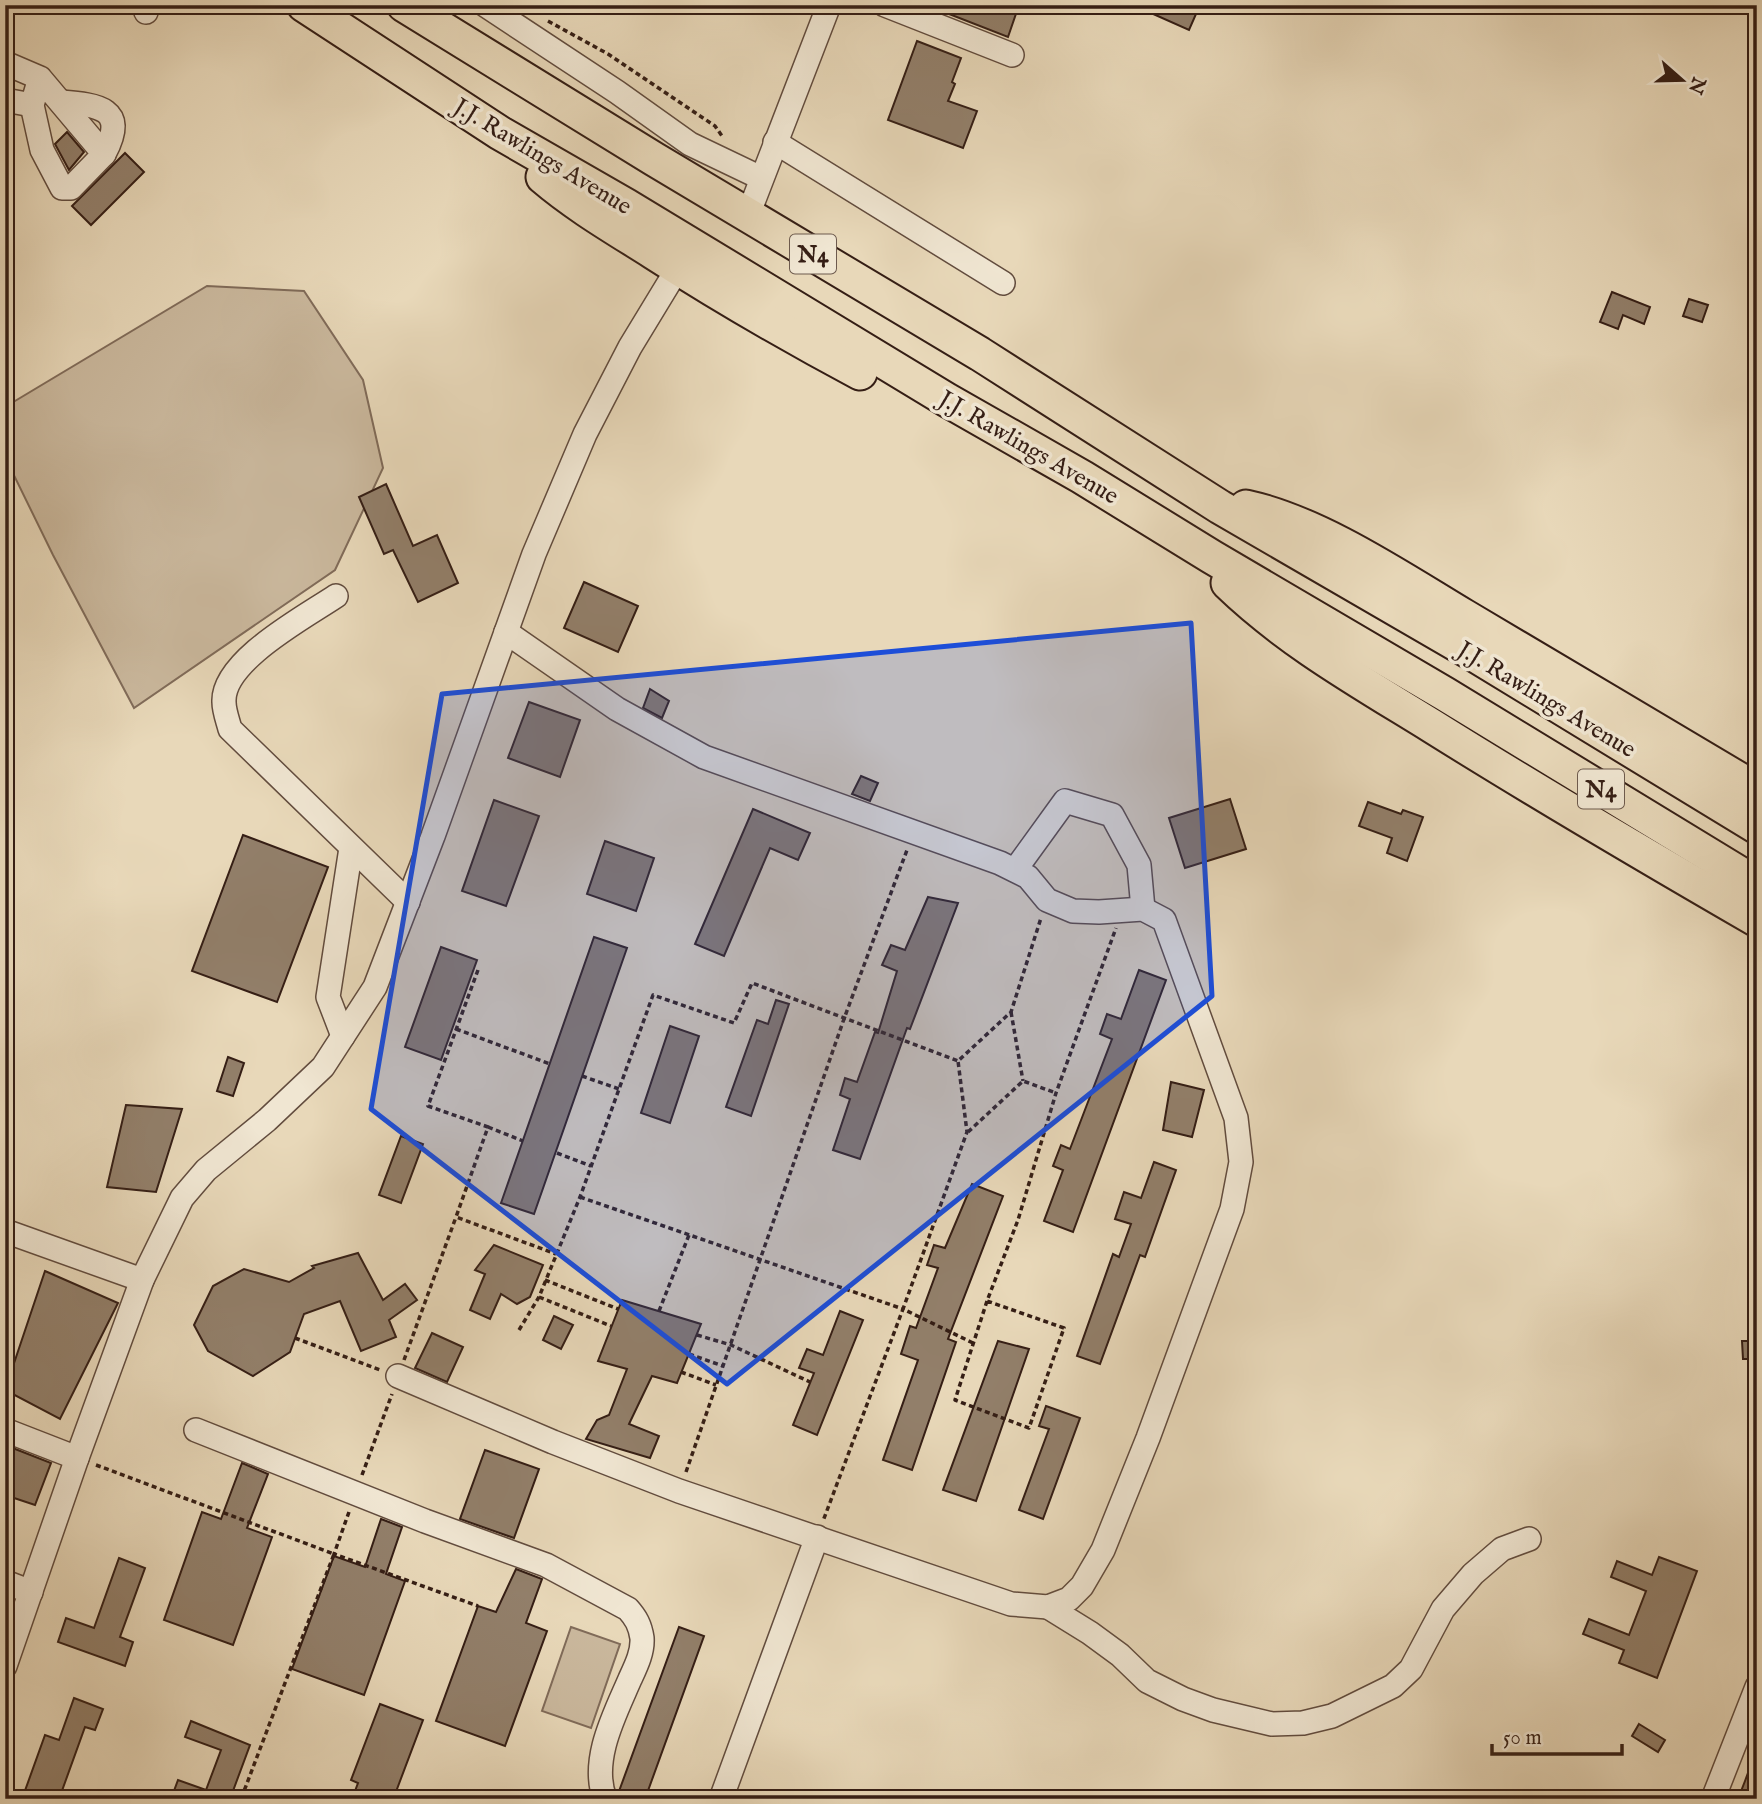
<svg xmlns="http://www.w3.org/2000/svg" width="1762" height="1804" viewBox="0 0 1762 1804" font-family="'IM FELL English',serif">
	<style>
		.green { fill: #cab89d; stroke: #806b59; stroke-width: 2 }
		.building { fill: #927f6a; stroke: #351e15; stroke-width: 2 }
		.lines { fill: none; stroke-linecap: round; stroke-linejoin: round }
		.minor-casing { stroke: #624c3e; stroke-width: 26 }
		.highway-casing { stroke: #351e15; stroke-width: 37 }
		.path { stroke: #351e15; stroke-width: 3.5; stroke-dasharray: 5 3.5; stroke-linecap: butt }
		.minor { stroke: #f0e6d2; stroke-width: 23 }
		.highway { stroke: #e8d8b9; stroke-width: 33 }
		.marked { fill: #1d4ed8; fill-opacity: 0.2; stroke: #1d4ed8; stroke-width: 5; stroke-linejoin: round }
		.labels { text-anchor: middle; stroke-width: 7; stroke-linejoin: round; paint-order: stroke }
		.shield { fill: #f0e6d2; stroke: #6d5a4e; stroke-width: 2 }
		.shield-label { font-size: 23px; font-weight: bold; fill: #351e15 }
		.street-label { font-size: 24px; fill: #351e15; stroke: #f0e6d2 }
	</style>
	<rect width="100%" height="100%" fill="#e8d8b9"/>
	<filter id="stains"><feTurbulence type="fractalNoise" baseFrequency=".00286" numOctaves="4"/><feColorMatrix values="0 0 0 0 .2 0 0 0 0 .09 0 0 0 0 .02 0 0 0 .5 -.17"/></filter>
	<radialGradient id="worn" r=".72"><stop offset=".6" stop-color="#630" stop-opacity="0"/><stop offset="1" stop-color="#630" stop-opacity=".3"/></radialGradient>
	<!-- green -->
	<g class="green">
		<polygon points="207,286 304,291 363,380 383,468 335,570 134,708 53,555 5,457 5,407"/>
		<polygon points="571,1627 620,1644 591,1728 542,1711"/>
	</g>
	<!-- building -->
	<g class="building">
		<polygon points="926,5 1019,5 1008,37"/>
		<polygon points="1133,5 1175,5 1196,14 1189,30"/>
		<polygon points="917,41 961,58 952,82 955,84 948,101 977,111 963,148 888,120"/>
		<polygon points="67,132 84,152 69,170 55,144"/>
		<polygon points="125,153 144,172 91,225 72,206"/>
		<polygon points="1612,292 1650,307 1644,324 1623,315 1618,329 1600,322"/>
		<polygon points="1689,299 1708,305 1702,322 1683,316"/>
		<polygon points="386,484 413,546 437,535 458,583 418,602 393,550 384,554 359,497"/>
		<polygon points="584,582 638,606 618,652 564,628"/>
		<polygon points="650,689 669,701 662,718 643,708"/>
		<polygon points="529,702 580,720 560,777 508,758"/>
		<polygon points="861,776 878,783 870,801 852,794"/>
		<polygon points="1230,799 1246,849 1185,868 1169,818"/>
		<polygon points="494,800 539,816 506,906 462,891"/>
		<polygon points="1368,802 1401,814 1403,810 1423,817 1407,861 1387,853 1392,838 1359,826"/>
		<polygon points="753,809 810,833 798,860 770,848 724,956 695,944"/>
		<polygon points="243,835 328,867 277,1002 192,971"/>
		<polygon points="605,841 654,858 636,911 587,894"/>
		<polygon points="928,897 958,903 910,1029 907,1028 860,1159 833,1150 850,1099 840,1095 845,1078 857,1082 875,1032 878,1033 897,971 882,965 891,945 905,950"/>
		<polygon points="594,937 627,948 534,1214 501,1203"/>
		<polygon points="441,947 477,960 441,1060 405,1047"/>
		<polygon points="1139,970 1166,980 1073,1232 1044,1221 1063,1170 1053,1166 1061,1145 1070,1149 1112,1039 1100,1034 1107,1014 1121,1019"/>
		<polygon points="776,1000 789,1004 751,1116 726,1107 757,1020 768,1024"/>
		<polygon points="670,1026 699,1036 670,1123 641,1113"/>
		<polygon points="228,1057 244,1063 233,1096 217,1091"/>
		<polygon points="1171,1082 1204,1090 1192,1137 1163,1130"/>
		<polygon points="126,1105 182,1109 156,1192 107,1187"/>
		<polygon points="401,1136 423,1144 401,1203 379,1195"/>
		<polygon points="1154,1162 1176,1170 1145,1257 1140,1255 1100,1364 1077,1356 1113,1254 1119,1257 1131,1224 1115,1219 1124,1192 1141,1198"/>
		<polygon points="972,1184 1003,1196 948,1339 956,1342 912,1470 883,1460 918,1360 901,1354 910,1326 916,1328 938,1268 927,1265 934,1245 945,1248"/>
		<polygon points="494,1245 543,1265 530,1297 517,1304 501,1294 490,1319 470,1310 485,1274 475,1270"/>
		<polygon points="358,1253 383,1300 405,1284 417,1300 389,1320 396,1337 361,1351 340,1301 304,1314 290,1352 253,1376 208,1351 194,1325 213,1286 244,1269 289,1282 314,1268 312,1266"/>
		<polygon points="45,1271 118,1303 60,1419 5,1390"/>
		<polygon points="622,1300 701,1324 677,1383 652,1376 629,1424 659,1436 650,1458 586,1439 597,1420 609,1415 627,1369 598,1361"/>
		<polygon points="840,1311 863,1320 817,1435 793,1425 814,1373 799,1368 807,1349 823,1355"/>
		<polygon points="554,1316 573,1325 561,1349 543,1340"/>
		<polygon points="432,1333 463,1347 447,1382 415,1368"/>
		<polygon points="998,1341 1029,1349 976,1501 943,1490"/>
		<polygon points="1742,1341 1756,1341 1757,1359 1743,1359"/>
		<polygon points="1046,1406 1080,1418 1043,1519 1019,1510 1049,1429 1039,1426"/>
		<polygon points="5,1445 51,1463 35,1505 5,1495"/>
		<polygon points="485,1450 539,1469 514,1538 460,1519"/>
		<polygon points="242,1463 268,1474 247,1528 272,1537 233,1645 164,1620 202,1512 221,1519"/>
		<polygon points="381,1519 402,1527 386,1574 405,1581 364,1695 292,1669 334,1556 365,1567"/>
		<polygon points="1659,1557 1697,1571 1657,1678 1619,1663 1624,1650 1583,1634 1589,1619 1629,1635 1646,1591 1611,1577 1617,1561 1652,1575"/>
		<polygon points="119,1558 145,1568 120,1637 133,1642 125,1666 58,1642 66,1618 94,1628"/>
		<polygon points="516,1569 542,1579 526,1623 547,1631 505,1746 436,1721 478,1606 496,1612"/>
		<polygon points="679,1627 704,1636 645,1799 619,1799 618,1794"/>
		<polygon points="74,1698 103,1709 95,1730 85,1727 59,1799 22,1799 45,1735 59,1740"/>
		<polygon points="380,1704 423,1720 394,1797 384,1793 382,1799 352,1799 358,1783 351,1780"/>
		<polygon points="191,1721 250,1745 230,1799 171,1799 178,1780 206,1790 221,1750 185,1737"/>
		<polygon points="1639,1724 1665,1740 1658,1752 1632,1736"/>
		<polygon points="1755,1754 1757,1799 1738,1799 1745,1781"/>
	</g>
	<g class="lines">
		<defs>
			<g id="minor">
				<polyline points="485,5 617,92 690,144 761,178"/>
				<polyline points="885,5 1012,55"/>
				<polyline points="146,12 147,5"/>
				<polyline points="5,63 40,78 104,154 71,188 62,188 42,150 32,105 40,78"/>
				<polyline points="5,100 32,105"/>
				<path d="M61 102C98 105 129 108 104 154"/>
				<polyline points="775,142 1003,283"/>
				<polyline points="748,215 829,5"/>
				<path d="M336 596C305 617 222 661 224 702 224 711 228 721 230 729L408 902"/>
				<polyline points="1015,870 1065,801 1112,815 1139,865 1143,909"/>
				<polyline points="343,1036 328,997 351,848"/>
				<polyline points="5,1231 142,1280"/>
				<polyline points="398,1376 553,1442 679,1491 1011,1604 1048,1607 1069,1599 1082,1586 1103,1550 1148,1438 1232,1209 1241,1162 1236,1118 1164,920 1143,909 1099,912 1073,911 1047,900 1028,877 1000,863 704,757 617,709 506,632"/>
				<polyline points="5,1430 77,1458"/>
				<path d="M196 1430 425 1521 546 1565 628 1609C636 1618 640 1625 642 1638 643 1652 636 1666 630 1679 615 1714 590 1760 605 1799"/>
				<polyline points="5,1582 31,1592"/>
				<polyline points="1048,1607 1090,1633 1120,1655 1147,1681 1183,1699 1213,1710 1272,1724 1303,1723 1332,1716 1393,1686 1411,1669 1443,1609 1473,1574 1502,1549 1529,1539"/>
				<polyline points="5,1666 77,1458 142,1280 182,1198 206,1170 267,1120 323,1067 375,987 433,836 534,554 585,434 630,347 678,268"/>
				<polyline points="721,1799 817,1537"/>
				<polyline points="1713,1799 1757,1687"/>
			</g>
			<g id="highway">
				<polyline points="304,5 500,133 627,206 947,400 1082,477 1212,557 1445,694 1757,884"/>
				<polyline points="404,5 654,159 980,354 1220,507 1470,652 1757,827"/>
				<path d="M543 177C577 206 615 228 653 252 720 295 789 335 860 373"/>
				<path d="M1246 507C1319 523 1399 577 1464 616 1562 674 1659 732 1757 790"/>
				<path d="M1228 583C1288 641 1361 682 1432 726 1539 793 1648 857 1757 920"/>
			</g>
		</defs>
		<!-- minor casing -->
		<use href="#minor" class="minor-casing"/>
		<!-- highway casing -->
		<use href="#highway" class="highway-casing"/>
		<!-- path -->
		<g class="path">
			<polyline points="548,21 608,54 715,126 722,136"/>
			<polyline points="478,970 428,1106 488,1127 456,1217 556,1254"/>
			<polyline points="1011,1012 1023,1081"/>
			<polyline points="456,1029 550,1064"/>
			<polyline points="582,1076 619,1089"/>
			<polyline points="488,1127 523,1141"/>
			<polyline points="968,1132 1023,1081 1056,1093"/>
			<polyline points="557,1153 591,1166"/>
			<polyline points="580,1197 903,1309 823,1521"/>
			<polyline points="545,1280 618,1309"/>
			<polyline points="539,1297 611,1326"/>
			<polyline points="987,1301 955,1400 1029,1428 1064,1328 987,1301 1018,1220 1056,1093 1116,928"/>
			<polyline points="659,1311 689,1235"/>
			<polyline points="519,1330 539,1297 580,1197 653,995 734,1023 752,983 958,1061"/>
			<polyline points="697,1335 731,1345 810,1382"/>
			<polyline points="295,1338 380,1370"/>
			<polyline points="973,1343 903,1309 967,1132 958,1061 1011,1012 1041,918"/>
			<polyline points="689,1354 723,1366"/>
			<polyline points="404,1360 456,1217"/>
			<polyline points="681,1372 716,1385"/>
			<polyline points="96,1465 334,1554 241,1799"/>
			<polyline points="686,1472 845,1016 907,850"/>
			<polyline points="362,1475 392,1394"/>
			<polyline points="349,1512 334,1554 478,1606"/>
			<polyline points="213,1792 232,1799"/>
		</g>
		<!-- minor -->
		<use href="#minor" class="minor"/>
		<!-- highway -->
		<use href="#highway" class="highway"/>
	</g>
	<!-- marked area -->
	<path class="marked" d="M1191 623 1212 996 727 1384 371 1109 442 694Z"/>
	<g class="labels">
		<!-- shield labels -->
		<g class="shield">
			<rect x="790" y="234.5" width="46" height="39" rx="5"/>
			<rect x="1578" y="769.5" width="46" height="39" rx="5"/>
		</g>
		<g class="shield-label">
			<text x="813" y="262">N4</text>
			<text x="1601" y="797">N4</text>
		</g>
		<!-- street labels -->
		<g class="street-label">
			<text transform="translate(543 156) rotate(31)" y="8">J.J. Rawlings Avenue</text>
			<text transform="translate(1029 447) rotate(30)" y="8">J.J. Rawlings Avenue</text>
			<text transform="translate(1547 699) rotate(31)" y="8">J.J. Rawlings Avenue</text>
		</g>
	</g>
	<!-- margin -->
	<rect width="1762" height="1804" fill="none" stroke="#e8d8b9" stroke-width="28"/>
	<rect x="7" y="7" width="1748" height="1790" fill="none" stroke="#351e15" stroke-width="3.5"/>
	<rect x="14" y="14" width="1734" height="1776" fill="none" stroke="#351e15" stroke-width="2"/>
	<!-- north arrow -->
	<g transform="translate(1682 80) rotate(110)" stroke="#f0e6d2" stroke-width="5" paint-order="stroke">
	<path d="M0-5L12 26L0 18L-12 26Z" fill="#351e15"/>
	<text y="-10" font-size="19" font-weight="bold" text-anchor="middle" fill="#351e15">N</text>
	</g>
	<!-- scale -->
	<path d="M1492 1744v10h130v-10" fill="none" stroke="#351e15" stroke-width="3.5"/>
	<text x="1503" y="1744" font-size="21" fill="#351e15" stroke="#f0e6d2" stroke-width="5" paint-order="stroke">50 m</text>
	<rect width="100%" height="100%" filter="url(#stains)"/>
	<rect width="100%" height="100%" fill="url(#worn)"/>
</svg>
